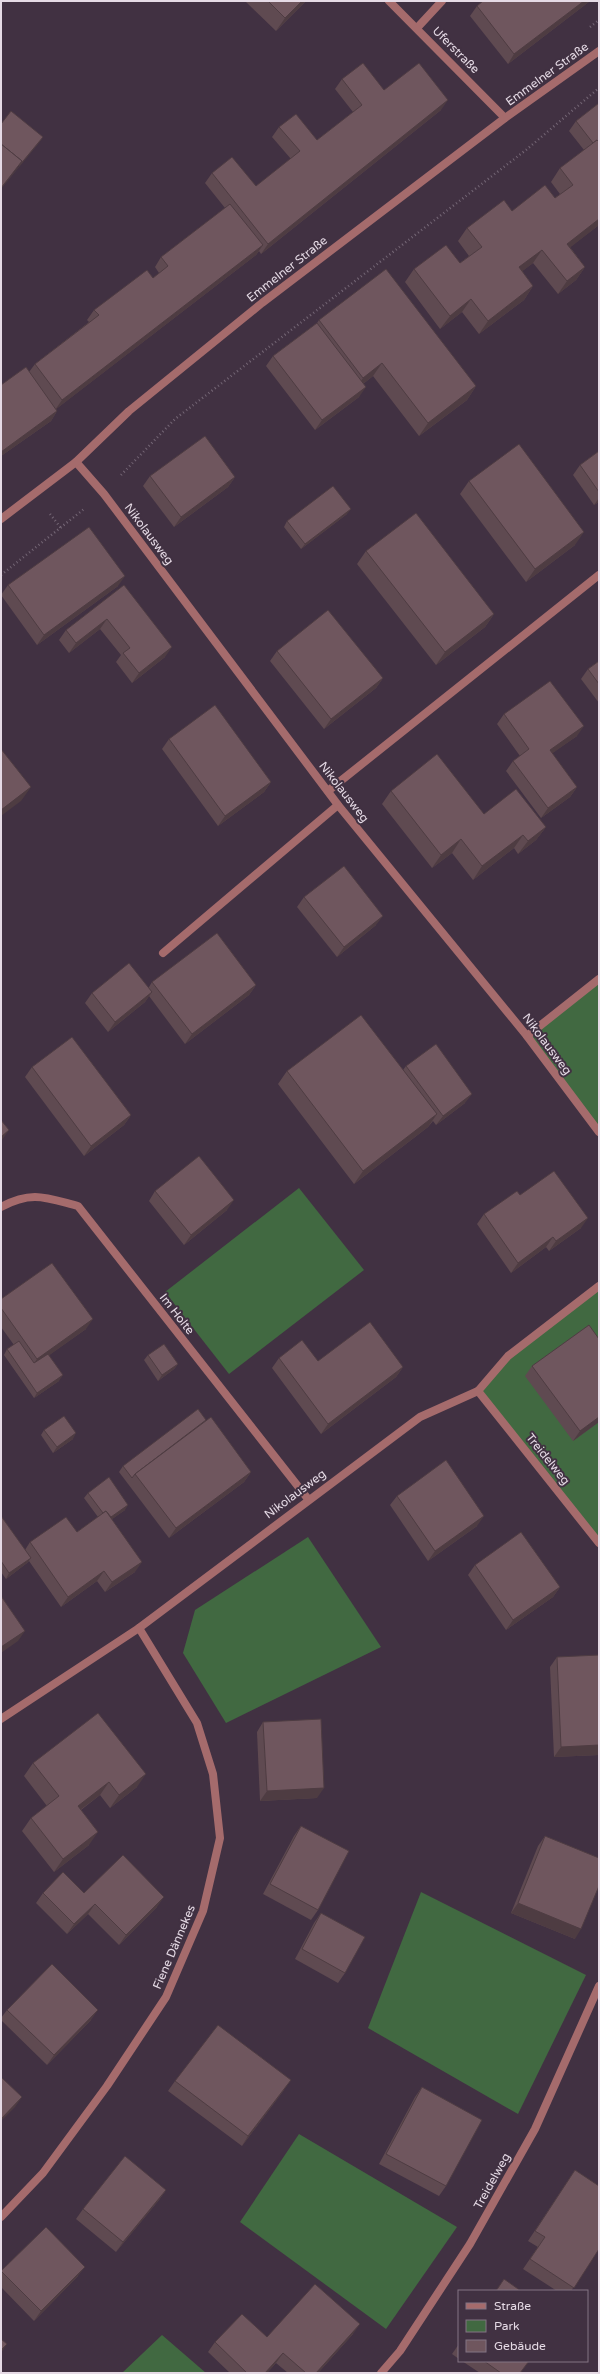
<svg xmlns="http://www.w3.org/2000/svg" width="600" height="2374" viewBox="0 0 600 2374" font-family="'Varela Round',sans-serif">
	<style>
		.green { fill: #416941 }
		.lines { fill: none; stroke-linecap: round; stroke-linejoin: round }
		.path { stroke: #756776; stroke-width: 2.5; stroke-dasharray: 1 3; stroke-linecap: butt }
		.service { stroke: #a56b6c; stroke-width: 8 }
		.minor { stroke: #a56b6c; stroke-width: 8 }
		.tertiary { stroke: #a56b6c; stroke-width: 8 }
		.wall { fill: #5f4a51 }
		.shaded-wall { fill: #4e3c42 }
		.building { fill: #6f565e; stroke: #4e3c42 }
		.labels { text-anchor: middle; stroke-width: 4; stroke-linejoin: round; paint-order: stroke }
		.street-label { font-size: 12px; fill: #e5dae5; stroke: #413142 }
	</style>
	<rect width="100%" height="100%" fill="#413142"/>
	<!-- green -->
	<g class="green">
		<polygon points="599,979 599,1132 527,1036"/>
		<polygon points="299,1188 364,1270 229,1374 165,1292"/>
		<polygon points="599,1286 599,1543 478,1391 508,1356"/>
		<polygon points="308,1537 381,1647 226,1723 183,1653 195,1610"/>
		<polygon points="421,1892 586,1975 518,2114 368,2028"/>
		<polygon points="299,2134 457,2227 386,2329 240,2222"/>
		<polygon points="162,2335 206,2373 122,2373"/>
	</g>
	<g class="lines">
		<!-- path -->
		<g class="path">
			<polyline points="590,27 599,20"/>
			<polyline points="121,475 175,419 526,150 599,88"/>
			<polyline points="50,514 61,528"/>
			<polyline points="1,575 84,509"/>
		</g>
		<!-- service -->
		<g class="service">
			<polyline points="417,28 442,1"/>
			<polyline points="163,953 338,805"/>
		</g>
		<!-- minor -->
		<g class="minor">
			<polyline points="389,1 505,118"/>
			<polyline points="76,462 104,494 338,805 527,1036 599,1132"/>
			<polyline points="328,791 599,575"/>
			<polyline points="527,1036 599,979"/>
			<path d="M1 1207C32 1190 47 1198 78 1206L308 1499"/>
			<polyline points="478,1391 599,1543"/>
			<polyline points="1,1719 139,1628 420,1417 478,1391 508,1356 599,1286"/>
			<polyline points="1,2217 43,2173 107,2086 166,1997 203,1911 220,1838 213,1774 197,1723 139,1628"/>
			<polyline points="381,2373 400,2351 470,2244 535,2129 599,1986"/>
		</g>
		<!-- tertiary -->
		<polyline class="tertiary" points="1,519 76,462 129,411 262,303 505,118 599,51"/>
	</g>
	<!-- wall -->
	<g class="wall">
		<polygon points="245,1 306,1 276,31"/>
		<polygon points="483,1 590,1 508,64 470,16 477,6"/>
		<polygon points="342,79 384,90 441,110 261,254 259,251 256,255 56,409 57,411 51,421 1,456 1,385 29,372 35,364 89,322 87,320 94,310 153,278 159,273 155,267 161,257 225,208 205,183 212,173 256,186 291,159 272,137 279,127 317,140 353,112 335,89"/>
		<polygon points="599,103 599,225 570,247 585,267 576,280 558,294 533,263 522,271 533,286 524,300 479,334 462,312 440,329 405,282 414,269 460,263 469,256 458,241 467,228 512,211 555,198 560,194 551,182 560,168 584,150 569,131 576,121"/>
		<polygon points="319,320 476,386 467,400 419,436 373,376 363,384 359,397 315,430 266,366 273,356 317,323"/>
		<polygon points="599,451 599,502 594,505 573,475 580,465"/>
		<polygon points="150,476 235,477 228,487 174,527 143,486"/>
		<polygon points="469,481 575,545 526,582 460,494"/>
		<polygon points="347,514 301,549 284,527 287,521"/>
		<polygon points="366,551 494,614 485,627 436,665 357,564"/>
		<polygon points="8,585 118,586 37,645 1,595"/>
		<polygon points="124,585 165,657 132,683 116,662 121,655 100,629 69,653 59,640 66,630"/>
		<polygon points="277,651 383,678 376,688 324,729 270,661"/>
		<polygon points="599,661 599,703 581,679 588,669"/>
		<polygon points="504,714 577,736 552,753 577,787 570,797 541,818 506,771 513,761 520,756 497,724"/>
		<polygon points="169,739 271,782 264,792 218,826 162,749"/>
		<polygon points="391,791 484,814 546,827 536,840 518,854 514,848 473,880 452,853 432,868 382,804"/>
		<polygon points="304,897 376,925 337,957 297,907"/>
		<polygon points="152,982 256,985 249,995 185,1044 149,996 145,1002 108,1032 85,1003 92,993 149,987"/>
		<polygon points="406,1066 465,1103 436,1125 433,1121 428,1127 354,1184 278,1084 287,1071 403,1070"/>
		<polygon points="32,1067 131,1115 124,1125 84,1156 25,1077"/>
		<polygon points="155,1191 227,1210 184,1245 149,1201"/>
		<polygon points="520,1195 581,1228 549,1251 546,1247 511,1273 477,1224 484,1214"/>
		<polygon points="1,1299 86,1329 49,1355 59,1381 34,1398 4,1355 7,1349 14,1345 1,1327"/>
		<polygon points="148,1355 178,1364 174,1369 158,1381 144,1360"/>
		<polygon points="279,1358 318,1361 403,1367 396,1377 321,1434 272,1368"/>
		<polygon points="532,1366 599,1422 573,1441 525,1376"/>
		<polygon points="206,1420 251,1472 244,1482 169,1538 119,1472 123,1466"/>
		<polygon points="44,1430 73,1439 53,1453 41,1435"/>
		<polygon points="88,1493 125,1510 112,1519 135,1572 105,1592 97,1581 61,1607 29,1561 27,1563 6,1579 1,1572 1,1516 25,1550 30,1542 77,1532 98,1517 84,1498"/>
		<polygon points="397,1496 477,1526 428,1561 390,1505"/>
		<polygon points="475,1565 560,1587 553,1597 506,1630 468,1575"/>
		<polygon points="557,1657 599,1755 554,1757 550,1667"/>
		<polygon points="263,1722 317,1798 260,1801 257,1732"/>
		<polygon points="33,1763 137,1787 110,1808 100,1795 81,1810 89,1845 54,1872 22,1831 31,1818 47,1806 24,1776"/>
		<polygon points="301,1826 318,1910 311,1920 263,1894 294,1836"/>
		<polygon points="545,1836 575,1939 511,1913 538,1846"/>
		<polygon points="43,1893 84,1893 157,1907 119,1945 88,1914 67,1934 36,1903"/>
		<polygon points="321,1913 345,1973 338,1983 295,1959 314,1923"/>
		<polygon points="7,2010 91,2020 47,2065 1,2020 1,2018"/>
		<polygon points="175,2081 284,2090 242,2146 168,2091"/>
		<polygon points="422,2087 446,2186 439,2196 379,2164 415,2097"/>
		<polygon points="575,2170 599,2249 571,2291 557,2291 523,2269 538,2247 528,2241"/>
		<polygon points="166,2190 159,2200 116,2252 76,2219 83,2209"/>
		<polygon points="1,2271 78,2276 34,2321 1,2287"/>
		<polygon points="353,2334 318,2373 288,2373 276,2363 267,2373 230,2373 208,2352 215,2342 267,2337"/>
		<polygon points="459,2344 459,2359 452,2354"/>
		<polygon points="462,2361 529,2361 520,2373 480,2373"/>
	</g>
	<!-- shaded-wall -->
	<g class="shaded-wall">
		<polygon points="302,1 306,1 276,31 285,18"/>
		<polygon points="584,1 590,1 508,64 514,54"/>
		<polygon points="448,100 441,110 261,254 268,244"/>
		<polygon points="43,137 39,143 1,189 1,188"/>
		<polygon points="599,219 599,225 558,257 567,244"/>
		<polygon points="263,245 256,255 55,410 62,400"/>
		<polygon points="542,250 533,263 510,281 519,267"/>
		<polygon points="585,267 576,280 558,294 567,281"/>
		<polygon points="533,286 524,300 479,334 488,321"/>
		<polygon points="471,299 462,312 440,329 450,316"/>
		<polygon points="382,363 373,376 354,391 363,378"/>
		<polygon points="476,386 467,400 419,436 428,423"/>
		<polygon points="366,387 359,397 315,430 322,420"/>
		<polygon points="57,411 51,421 1,456 1,452"/>
		<polygon points="235,477 228,487 174,527 181,517"/>
		<polygon points="599,498 599,502 594,505"/>
		<polygon points="351,509 347,514 301,549 305,544"/>
		<polygon points="584,532 575,545 526,582 535,569"/>
		<polygon points="125,576 118,586 37,645 44,635"/>
		<polygon points="494,614 485,627 436,665 445,652"/>
		<polygon points="107,619 100,629 69,653 76,643"/>
		<polygon points="172,647 165,657 132,683 139,673"/>
		<polygon points="383,678 376,688 324,729 331,719"/>
		<polygon points="584,726 577,736 543,760 550,750"/>
		<polygon points="271,782 264,792 218,826 225,816"/>
		<polygon points="31,787 21,801 1,816 1,810"/>
		<polygon points="577,787 570,797 541,818 548,808"/>
		<polygon points="546,827 536,840 518,854 528,841"/>
		<polygon points="523,835 514,848 473,880 482,866"/>
		<polygon points="461,839 452,853 432,868 441,855"/>
		<polygon points="383,916 376,925 337,957 344,947"/>
		<polygon points="256,985 249,995 185,1044 192,1034"/>
		<polygon points="152,992 145,1002 108,1032 115,1022"/>
		<polygon points="472,1094 465,1103 436,1125 443,1116"/>
		<polygon points="437,1114 428,1127 354,1184 363,1171"/>
		<polygon points="131,1115 124,1125 84,1156 91,1146"/>
		<polygon points="9,1130 2,1140 1,1141 1,1137"/>
		<polygon points="234,1200 227,1210 184,1245 191,1235"/>
		<polygon points="588,1218 581,1228 549,1251 556,1241"/>
		<polygon points="553,1237 546,1247 511,1273 518,1263"/>
		<polygon points="93,1319 86,1329 30,1369 37,1359"/>
		<polygon points="178,1364 174,1369 158,1381 162,1375"/>
		<polygon points="403,1367 396,1377 321,1434 328,1424"/>
		<polygon points="63,1375 59,1381 34,1398 37,1393"/>
		<polygon points="599,1417 599,1422 573,1441 580,1431"/>
		<polygon points="76,1433 73,1439 53,1453 57,1447"/>
		<polygon points="251,1472 244,1482 169,1538 176,1528"/>
		<polygon points="128,1505 125,1510 104,1525 107,1520"/>
		<polygon points="484,1516 477,1526 428,1561 435,1551"/>
		<polygon points="31,1558 27,1563 6,1579 9,1573"/>
		<polygon points="142,1562 135,1572 105,1592 112,1582"/>
		<polygon points="104,1571 97,1581 61,1607 68,1597"/>
		<polygon points="560,1587 553,1597 506,1630 513,1620"/>
		<polygon points="25,1631 18,1641 1,1653 1,1647"/>
		<polygon points="599,1745 599,1755 554,1757 561,1747"/>
		<polygon points="146,1774 137,1787 110,1808 119,1795"/>
		<polygon points="109,1782 100,1795 68,1819 78,1806"/>
		<polygon points="324,1788 317,1798 260,1801 267,1791"/>
		<polygon points="98,1832 89,1845 54,1872 63,1859"/>
		<polygon points="164,1897 157,1907 119,1945 126,1935"/>
		<polygon points="518,1903 581,1929 575,1939 511,1913"/>
		<polygon points="95,1904 88,1914 67,1934 74,1924"/>
		<polygon points="98,2010 91,2020 47,2065 54,2055"/>
		<polygon points="291,2080 284,2090 242,2146 248,2136"/>
		<polygon points="22,2097 15,2107 1,2121 1,2119"/>
		<polygon points="166,2190 159,2200 116,2252 123,2242"/>
		<polygon points="85,2267 78,2276 34,2321 41,2311"/>
		<polygon points="360,2324 353,2334 318,2373 316,2373"/>
		<polygon points="7,2344 1,2353 1,2350"/>
		<polygon points="283,2353 276,2363 267,2373 265,2373"/>
	</g>
	<!-- building -->
	<g class="building">
		<polygon points="268,1 302,1 285,18"/>
		<polygon points="483,1 584,1 514,54 477,6"/>
		<polygon points="363,63 384,90 419,63 448,100 268,244 212,173 232,157 256,186 300,151 279,127 296,114 317,140 362,105 342,79"/>
		<polygon points="599,103 599,142 597,140 593,143 576,121"/>
		<polygon points="11,111 43,137 19,166 22,161 1,144 1,124"/>
		<polygon points="597,140 599,142 599,219 567,244 585,267 567,281 542,250 519,267 533,286 488,321 471,299 450,316 414,269 446,245 460,263 482,247 467,228 504,200 512,211 545,185 555,198 573,185 560,168"/>
		<polygon points="1,144 22,161 1,188"/>
		<polygon points="230,204 263,245 62,400 35,364 99,315 94,310 147,270 153,278 168,266 161,257"/>
		<polygon points="386,269 476,386 428,423 382,363 363,378 319,320"/>
		<polygon points="317,323 366,387 322,420 273,356"/>
		<polygon points="26,367 57,411 1,452 1,385"/>
		<polygon points="205,436 235,477 181,517 150,476"/>
		<polygon points="519,444 584,532 535,569 469,481"/>
		<polygon points="599,451 599,492 580,465"/>
		<polygon points="333,486 351,509 305,544 287,521"/>
		<polygon points="416,513 494,614 445,652 366,551"/>
		<polygon points="89,527 125,576 44,635 8,585"/>
		<polygon points="124,585 172,647 139,673 123,653 130,648 107,619 76,643 66,630"/>
		<polygon points="328,610 383,678 331,719 277,651"/>
		<polygon points="599,661 599,684 588,669"/>
		<polygon points="550,681 584,726 550,750 577,787 548,808 513,761 529,749 504,714"/>
		<polygon points="215,705 271,782 225,816 169,739"/>
		<polygon points="1,749 31,787 1,810"/>
		<polygon points="437,754 484,814 516,789 546,827 528,841 523,835 482,866 461,839 441,855 391,791"/>
		<polygon points="344,866 383,916 344,947 304,897"/>
		<polygon points="217,933 256,985 192,1034 152,982"/>
		<polygon points="129,963 152,992 115,1022 92,993"/>
		<polygon points="361,1015 437,1114 363,1171 287,1071"/>
		<polygon points="72,1037 131,1115 91,1146 32,1067"/>
		<polygon points="436,1044 472,1094 443,1116 406,1066"/>
		<polygon points="1,1120 9,1130 1,1137"/>
		<polygon points="199,1156 234,1200 191,1235 155,1191"/>
		<polygon points="554,1171 588,1218 556,1241 553,1237 518,1263 484,1214 517,1191 520,1195"/>
		<polygon points="52,1263 93,1319 37,1359 1,1308 1,1299"/>
		<polygon points="370,1322 403,1367 328,1424 279,1358 302,1340 318,1361"/>
		<polygon points="589,1325 599,1339 599,1417 580,1431 532,1366"/>
		<polygon points="19,1341 34,1363 48,1354 63,1375 37,1393 7,1349"/>
		<polygon points="164,1344 178,1364 162,1375 148,1355"/>
		<polygon points="198,1409 206,1420 135,1474 132,1478 123,1466"/>
		<polygon points="64,1416 76,1433 57,1447 44,1430"/>
		<polygon points="211,1417 251,1472 176,1528 135,1474"/>
		<polygon points="446,1460 484,1516 435,1551 397,1496"/>
		<polygon points="109,1477 128,1505 111,1517 106,1511 103,1513 88,1493"/>
		<polygon points="106,1511 142,1562 112,1582 104,1571 68,1597 30,1542 66,1517 77,1532"/>
		<polygon points="1,1516 31,1558 9,1573 1,1561"/>
		<polygon points="521,1532 560,1587 513,1620 475,1565"/>
		<polygon points="1,1596 25,1631 1,1647"/>
		<polygon points="599,1655 599,1745 561,1747 557,1657"/>
		<polygon points="98,1713 146,1774 119,1795 109,1782 78,1806 98,1832 63,1859 31,1818 59,1796 33,1763"/>
		<polygon points="321,1719 324,1788 267,1791 263,1722"/>
		<polygon points="301,1826 349,1851 318,1910 270,1884"/>
		<polygon points="545,1836 599,1858 599,1886 581,1929 518,1903"/>
		<polygon points="123,1855 164,1897 126,1935 95,1904 74,1924 43,1893 63,1872 84,1893"/>
		<polygon points="321,1913 365,1937 345,1973 302,1949"/>
		<polygon points="52,1964 98,2010 54,2055 7,2010"/>
		<polygon points="218,2025 291,2080 248,2136 175,2081"/>
		<polygon points="1,2077 22,2097 1,2119"/>
		<polygon points="422,2087 482,2120 446,2186 386,2154"/>
		<polygon points="125,2156 166,2190 123,2242 83,2209"/>
		<polygon points="575,2170 599,2186 599,2249 574,2288 530,2259 545,2237 535,2231"/>
		<polygon points="46,2227 85,2267 41,2311 1,2271"/>
		<polygon points="504,2279 521,2291 496,2291"/>
		<polygon points="315,2284 360,2324 316,2373 306,2373 283,2353 265,2373 247,2373 215,2342 242,2314 267,2337"/>
		<polygon points="1,2339 7,2344 1,2350"/>
		<polygon points="484,2361 529,2361 520,2373 501,2373"/>
	</g>
	<g class="labels">
		<!-- street labels -->
		<g class="street-label">
			<text transform="translate(456 50) rotate(45)" y="4">Uferstraße</text>
			<text transform="translate(547 74) rotate(-36)" y="4">Emmelner Straße</text>
			<text transform="translate(287 269) rotate(-38)" y="4">Emmelner Straße</text>
			<text transform="translate(149 534) rotate(53)" y="4">Nikolausweg</text>
			<text transform="translate(344 792) rotate(52)" y="4">Nikolausweg</text>
			<text transform="translate(547 1044) rotate(53)" y="4">Nikolausweg</text>
			<text transform="translate(177 1314) rotate(52)" y="4">Im Holte</text>
			<text transform="translate(548 1459) rotate(51)" y="4">Treidelweg</text>
			<text transform="translate(295 1494) rotate(-37)" y="4">Nikolausweg</text>
			<text transform="translate(174 1947) rotate(-67)" y="4">Fiene Dännekes</text>
			<text transform="translate(492 2181) rotate(-61)" y="4">Treidelweg</text>
		</g>
	</g>
	<!-- border -->
	<rect width="600" height="2374" fill="none" stroke="#e5dae5" stroke-width="4"/>
	<!-- legend -->
	<rect x="458" y="2290" width="130" height="72" fill="#413142" stroke="#837583"/>
	<rect x="466" y="2303" width="20" height="6" fill="#a56b6c" stroke="#837583"/>
	<text x="494" y="2310" font-size="12" fill="#e5dae5">Straße</text>
	<rect x="466" y="2320" width="20" height="12" fill="#416941" stroke="#837583"/>
	<text x="494" y="2330" font-size="12" fill="#e5dae5">Park</text>
	<rect x="466" y="2340" width="20" height="12" fill="#6f565e" stroke="#837583"/>
	<text x="494" y="2350" font-size="12" fill="#e5dae5">Gebäude</text>
</svg>
